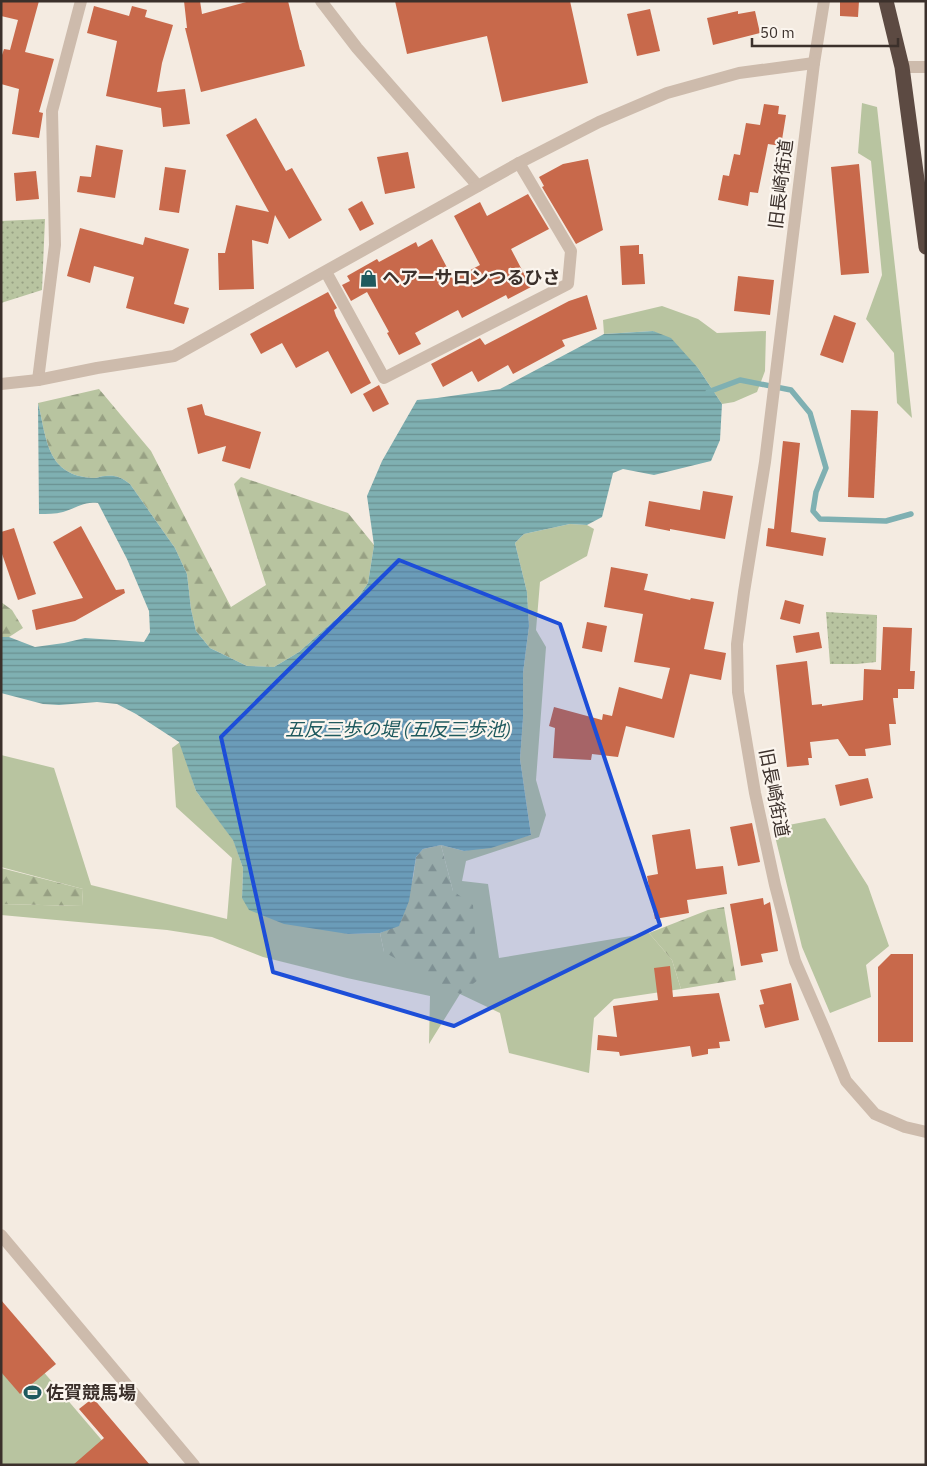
<svg xmlns="http://www.w3.org/2000/svg" width="927" height="1466" viewBox="0 0 927 1466" font-family="'IBM Plex Sans','Noto Sans JP',sans-serif">
	<style>
		.grass { fill: #b8c4a0 }
		.forest { fill: url(#forest-firs) }
		.park { fill: url(#park-dots) }
		.water { fill: url(#water-rules) }
		.lines { fill: none; stroke-linecap: round; stroke-linejoin: round }
		.stream { stroke: #7fb0b2; stroke-width: 5.5 }
		.building { fill: #c8694b }
		.minor { stroke: #cdbbac; stroke-width: 12 }
		.highway { stroke: #5c4a42; stroke-width: 15 }
		.marked { fill: #1d4ed8; fill-opacity: 0.2; stroke: #1d4ed8; stroke-width: 4; stroke-linejoin: round }
		.labels { text-anchor: middle; stroke-width: 4.5; stroke-linejoin: round; paint-order: stroke }
		.street-label { font-size: 18px; fill: #3b302b; stroke: #fbf5ee }
		.poi-label { font-size: 18px; font-weight: bold; fill: #3b302b; stroke: #fbf5ee; text-anchor: start }
		.water-label { font-size: 19px; font-style: italic; fill: #1f5a5e; stroke: #fbf5ee }
	</style>
	<defs>
		<pattern id="forest-firs" width="22" height="20" patternUnits="userSpaceOnUse" patternTransform="scale(1.25)"><rect width="22" height="20" fill="#b8c4a0"/><path d="M5 1l3.5 6h-7zM16 11l3.5 6h-7z" fill="#97a083"/></pattern>
		<pattern id="park-dots" width="8" height="8" patternUnits="userSpaceOnUse" patternTransform="scale(1.25)"><rect width="8" height="8" fill="#b8c4a0"/><path d="M2 2h.1M6 6h.1" fill="none" stroke="#97a083" stroke-width="1.8" stroke-linecap="round"/></pattern>
		<pattern id="water-rules" width="6" height="5" patternUnits="userSpaceOnUse" patternTransform="scale(1.25)"><rect width="6" height="5" fill="#7fb0b2"/><path d="M0 2.5h6" fill="none" stroke="#699091"/></pattern>
	</defs>
	<rect width="100%" height="100%" fill="#f4ebe1"/>
	<!-- grass -->
	<g class="grass">
		<polygon points="862,103 877,107 912,418 897,403 894,353 866,319 882,275 871,161 858,153"/>
		<polygon points="662,306 698,319 717,333 766,331 765,371 757,392 734,402 722,404 698,368 653,331 604,334 603,320"/>
		<polygon points="570,524 587,525 594,529 587,556 540,582 536,630 546,647 536,780 546,815 539,837 466,861 462,881 488,884 499,958 649,933 672,960 681,989 614,999 594,1018 589,1073 509,1053 500,1013 460,994 429,1044 430,996 347,978 263,957 212,937 167,930 1,915 1,904 82,906 83,889 1,867 1,755 54,768 91,885 227,919 232,858 176,807 172,748 180,742 196,791 233,839 243,868 242,898 348,934 380,933 384,952 453,891 441,845 464,851 531,835 520,759 523,718 523,673 529,626 527,592 515,543 524,534"/>
		<polygon points="825,818 868,886 889,946 866,965 871,997 830,1013 802,947 773,828"/>
		<polygon points="1,1322 123,1465 1,1465"/>
	</g>
	<!-- forest -->
	<g class="forest">
		<path d="M99 389 151 451 231 607 266 585 234 484 241 477 348 513 374 545 368 583 355 602 299 652 274 667 247 666 210 648 196 631 191 609 187 574 175 548 130 484C121 477 116 475 105 476 101 476 98 478 94 478 46 476 47 439 38 403Z"/>
		<polygon points="1,602 12,610 23,628 9,637 1,637"/>
		<polygon points="441,845 453,891 473,905 478,980 460,994 384,952 380,933 399,925 413,878 416,857 423,849"/>
		<polygon points="1,868 83,889 82,906 1,904"/>
		<polygon points="724,907 736,980 681,989 672,960 649,933 708,910"/>
	</g>
	<!-- park -->
	<g class="park">
		<polygon points="45,219 42,290 1,303 1,221"/>
		<polygon points="826,612 877,615 876,662 857,664 830,664"/>
	</g>
	<!-- water -->
	<path class="water" d="M653 331 671 338 698 368 722 404 720 440 711 461 654 475 623 469 613 473 602 517 587 525 570 524 524 534 515 543 527 592 529 626 523 673V718L520 759 531 835 491 848 464 851 441 845 423 849 416 857 409 901 399 926 380 933 348 934 284 924 249 910 242 898 243 868 233 840 196 791 179 742 136 714 117 704 97 702 59 705 43 704 1 693V637H9L35 647 64 643 85 638 144 642 150 632 149 611 127 559 98 503C83 501 77 508 63 512 55 514 47 514 39 514L38 403C47 439 46 476 94 478 98 478 101 476 105 476 116 475 121 477 130 484L175 548 187 574 191 609 196 631 210 648 247 666 274 667 299 652 355 602 368 583 374 545 367 496 382 461 417 400 437 398 500 389 604 334Z"/>
	<g class="lines">
		<!-- stream -->
		<polyline class="stream" points="708,392 740,380 791,390 810,413 826,468 816,492 813,511 820,519 886,521 911,514"/>
	</g>
	<!-- building -->
	<g class="building">
		<polygon points="1,1 39,1 25,52 54,59 39,112 43,113 39,138 12,134 19,89 1,84 1,58 4,49 10,50 18,20 1,16"/>
		<polygon points="184,1 200,1 202,14 250,1 288,1 300,50 301,50 305,66 201,92 185,28 187,28"/>
		<polygon points="395,1 570,1 588,83 502,102 487,36 407,54"/>
		<polygon points="840,1 859,1 858,17 840,16"/>
		<polygon points="94,6 129,16 132,6 147,10 145,17 173,25 162,63 157,92 185,89 190,124 163,127 161,108 106,96 117,41 87,33"/>
		<polygon points="650,9 660,51 637,56 627,14"/>
		<polygon points="738,11 738,14 755,11 760,33 713,45 707,18"/>
		<polygon points="764,104 779,106 778,114 786,115 781,146 768,144 758,193 750,192 748,206 718,200 723,175 729,176 734,154 740,155 746,123 760,125"/>
		<polygon points="256,118 286,171 292,168 322,220 289,239 275,215 268,244 252,240 254,289 219,290 218,253 225,253 236,205 269,212 226,135"/>
		<polygon points="96,145 123,150 115,198 77,192 80,176 91,177"/>
		<polygon points="408,152 415,188 385,194 377,157"/>
		<polygon points="588,159 603,230 576,244 542,187 544,186 539,177 563,164"/>
		<polygon points="859,164 869,273 841,275 831,167"/>
		<polygon points="165,167 186,170 179,213 159,210"/>
		<polygon points="36,171 39,199 16,201 14,173"/>
		<polygon points="528,194 549,229 511,249 531,287 508,299 506,295 462,318 458,310 415,333 421,344 399,355 387,333 389,332 367,292 351,301 342,285 350,281 347,276 377,259 379,262 416,242 418,247 432,239 453,279 480,265 454,216 480,202 487,216"/>
		<polygon points="362,201 374,224 360,231 348,209"/>
		<polygon points="80,228 143,245 145,237 189,249 174,304 189,308 184,324 126,308 134,277 94,266 90,283 67,276"/>
		<polygon points="639,245 639,254 643,254 645,284 622,285 620,246"/>
		<polygon points="738,276 774,280 770,315 734,311"/>
		<polygon points="328,292 337,308 334,310 336,316 371,383 351,394 328,351 296,368 282,343 261,354 250,334"/>
		<polygon points="587,295 597,329 562,340 565,346 513,374 508,365 478,382 472,371 443,387 431,364 480,338 485,345 569,301"/>
		<polygon points="834,315 856,323 843,363 820,355"/>
		<polygon points="379,385 389,404 373,412 363,394"/>
		<polygon points="202,404 205,415 261,432 250,469 222,461 226,446 198,454 187,408"/>
		<polygon points="851,410 878,411 874,498 848,497"/>
		<polygon points="783,441 800,443 791,532 826,538 823,556 766,546 768,528 774,529"/>
		<polygon points="703,491 733,496 725,539 670,529 670,531 645,526 649,501 700,510"/>
		<polygon points="81,526 116,590 124,589 125,593 75,621 36,630 32,610 83,598 53,542"/>
		<polygon points="14,528 36,594 18,600 1,551 1,532"/>
		<polygon points="611,567 648,574 644,590 690,600 691,598 714,602 704,649 726,653 721,680 690,674 674,738 626,726 618,757 592,754 591,760 553,758 555,728 549,726 554,707 602,720 603,714 612,716 619,687 662,699 670,668 634,662 643,614 604,607"/>
		<polygon points="785,600 804,605 800,624 780,619"/>
		<polygon points="587,622 607,626 602,652 582,648"/>
		<polygon points="883,627 912,628 910,671 915,671 914,689 898,689 898,698 893,698 896,724 889,724 891,745 865,749 866,756 849,756 838,739 810,742 812,758 808,758 809,765 787,767 776,665 807,661 812,705 822,704 822,706 863,700 864,669 881,670"/>
		<polygon points="819,632 822,648 796,653 793,636"/>
		<polygon points="868,778 873,798 840,806 835,785"/>
		<polygon points="752,823 760,862 738,866 730,827"/>
		<polygon points="690,829 696,869 723,866 727,894 687,900 689,913 655,919 647,876 658,874 652,835"/>
		<polygon points="763,898 764,905 770,902 778,951 761,954 763,962 741,966 730,904"/>
		<polygon points="891,954 913,954 913,1042 878,1042 878,967"/>
		<polygon points="670,966 673,997 719,993 730,1041 719,1042 720,1048 708,1049 708,1054 692,1057 690,1046 620,1056 619,1052 597,1050 598,1035 617,1037 613,1006 658,1000 654,968"/>
		<polygon points="791,983 799,1020 765,1028 759,1005 764,1004 760,990"/>
		<polygon points="1,1300 56,1364 20,1394 1,1372"/>
		<polygon points="93,1398 150,1465 73,1465 104,1438 79,1409"/>
	</g>
	<g class="lines">
		<!-- minor -->
		<g class="minor">
			<polyline points="321,1 357,48 478,186"/>
			<polyline points="824,1 814,63 765,462 744,592 737,644 738,692 755,793 775,885 795,961 824,1028 846,1081 875,1114 905,1127 926,1132"/>
			<polyline points="902,67 926,67"/>
			<polyline points="326,272 384,378 568,284 571,251 519,163"/>
			<polyline points="38,380 55,245 52,111 81,1"/>
			<polyline points="1,384 38,380 97,368 174,356 519,163 599,122 667,93 739,73 814,63"/>
			<polyline points="1,1235 194,1465"/>
		</g>
		<!-- highway -->
		<polyline class="highway" points="886,1 902,67 926,247"/>
	</g>
	<!-- marked area -->
	<path class="marked" d="M399 560 560 624 660 925 454 1026 273 972 221 737Z"/>
	<!-- icons -->
	<defs>
		<symbol id="shop-bare" viewBox="-9 -9 18 18"><path d="M-5-2.5h2.3a2.7 3.5 0 0 1 5.4 0H5L5.5 6h-11ZM-1.5-2.5h3a1.5 2.3 0 0 0-3 0Z" fill="#1f5a5e" stroke="#fbf5ee" stroke-width="2.5" paint-order="stroke"/></symbol>
		<symbol id="stadium-bare" viewBox="-9 -9 18 18"><path d="M0-5a6.5 5 0 1 0 0 10a6.5 5 0 1 0 0-10ZM-3.5-1.8h7v3.6h-7Z" fill="#1f5a5e" stroke="#fbf5ee" stroke-width="2.5" paint-order="stroke"/></symbol>
	</defs>
	<g fill-rule="evenodd">
		<use href="#shop-bare" x="356" y="266" width="25" height="25"/>
		<use href="#stadium-bare" x="20" y="1380" width="25" height="25"/>
	</g>
	<g class="labels">
		<!-- street labels -->
		<g class="street-label">
			<text transform="translate(781 184) rotate(-83)" y="6">旧長崎街道</text>
			<text transform="translate(774 793) rotate(79)" y="6">旧長崎街道</text>
		</g>
		<!-- poi labels -->
		<g class="poi-label">
			<text x="382" y="284">ヘアーサロンつるひさ</text>
			<text x="46" y="1399">佐賀競馬場</text>
		</g>
		<!-- water labels -->
		<g class="water-label">
			<text x="398" y="736">五反三歩の堤 (五反三歩池)</text>
		</g>
	</g>
	<!-- border -->
	<rect width="927" height="1466" fill="none" stroke="#3b302b" stroke-width="5"/>
	<!-- scale -->
	<path d="M752 38v8h146v-8" fill="none" stroke="#3b302b" stroke-width="2.5"/>
	<text x="760" y="38" font-size="15" fill="#3b302b" stroke="#fbf5ee" stroke-width="4" paint-order="stroke">50 m</text>
</svg>
